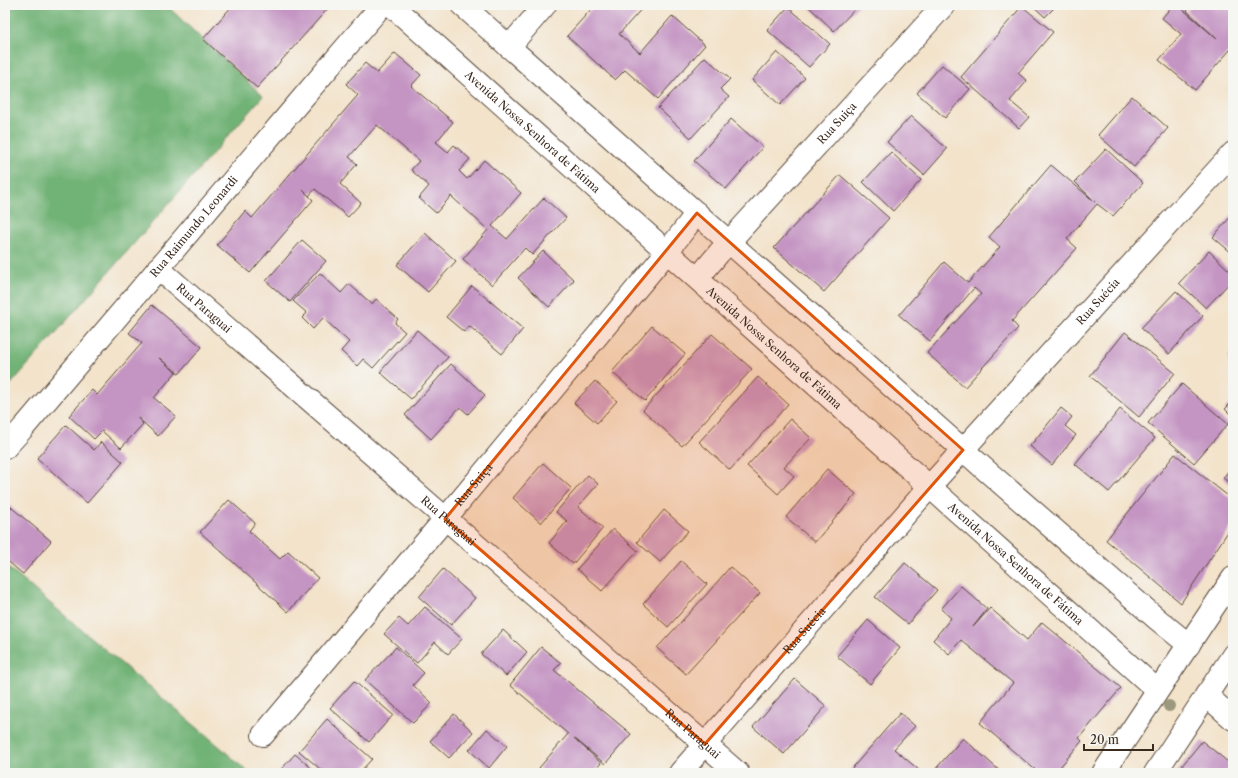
<svg xmlns="http://www.w3.org/2000/svg" width="1238" height="778" viewBox="0 0 1238 778" font-family="'Libre Caslon Text',serif">
	<style>
		.forest { fill: #71b276; stroke: #566e4a }
		.building { fill: #c494c3 }
		.lines { fill: none; stroke-linecap: round; stroke-linejoin: round }
		.minor-casing { stroke: #574638; stroke-width: 24 }
		.major-casing { stroke: #574638; stroke-width: 24 }
		.minor { stroke: #fff; stroke-width: 22 }
		.major { stroke: #fff; stroke-width: 22 }
		.tree { fill: #9b997d }
		.marked { fill: #df570d; fill-opacity: 0.2; stroke: #df570d; stroke-width: 3; stroke-linejoin: round }
		.labels { text-anchor: middle; stroke-width: 4; stroke-linejoin: round; paint-order: stroke }
		.street-label { font-size: 11px; fill: #3b2a1e; stroke: #f6f6f2 }
	</style>
	<rect width="100%" height="100%" fill="#f6f6f2"/>
	<filter id="ink" filterUnits="userSpaceOnUse"><feTurbulence type="fractalNoise" baseFrequency=".025" numOctaves="2"/><feDisplacementMap in="SourceGraphic" scale="8" xChannelSelector="R" yChannelSelector="G"/><feConvolveMatrix kernelMatrix="1 2 1 2 8 2 1 2 1" color-interpolation-filters="sRGB"/></filter>
	<filter id="wash" filterUnits="userSpaceOnUse"><feTurbulence type="fractalNoise" baseFrequency=".012" numOctaves="4" result="noise"/><feDisplacementMap in="SourceGraphic" scale="16" xChannelSelector="R" yChannelSelector="G"/><feGaussianBlur stdDeviation="0.9" result="paint"/><feColorMatrix in="noise" values="0 0 0 0 0 0 0 0 0 0 0 0 0 0 0 0 0 1.4 0 .05"/><feComposite in="paint" operator="in"/></filter>
	<g filter="url(#wash)">
		<rect width="100%" height="100%" fill="#f3e3cb"/>
		<!-- forest -->
		<g class="forest">
			<polygon points="5,5 166,5 263,96 5,391"/>
			<polygon points="5,565 219,746 249,773 5,773"/>
		</g>
		<g id="blocks">
			<!-- building -->
			<g class="building">
				<polygon points="233,5 331,5 257,88 203,39"/>
				<polygon points="595,5 645,5 619,34 640,53 672,16 705,45 658,99 625,70 615,80 567,36"/>
				<polygon points="807,5 859,5 834,31"/>
				<polygon points="1032,5 1057,5 1045,17"/>
				<polygon points="1173,5 1178,5 1217,39 1187,11 1192,5 1233,5 1233,53 1230,50 1195,90 1159,60 1181,34 1162,18"/>
				<polygon points="1022,6 1053,32 1018,73 1027,81 1010,101 1029,117 1019,128 961,77"/>
				<polygon points="788,7 830,44 809,67 767,30"/>
				<polygon points="777,52 805,78 780,105 752,80"/>
				<polygon points="395,53 421,75 411,86 453,122 436,142 448,152 454,145 470,159 459,171 467,179 484,160 521,193 492,226 507,239 544,198 566,218 532,255 525,248 492,285 463,259 488,230 451,196 436,213 419,198 429,186 411,170 419,161 377,125 349,157 357,164 340,184 361,203 348,217 315,189 309,196 303,190 313,200 250,273 217,245 245,211 252,218 358,95 346,84 365,63 377,73"/>
				<polygon points="705,57 730,79 720,89 729,97 691,138 658,108"/>
				<polygon points="942,65 970,89 945,118 917,93"/>
				<polygon points="1132,96 1168,128 1134,167 1098,135"/>
				<polygon points="911,116 947,149 924,175 887,142"/>
				<polygon points="731,119 763,147 726,189 694,161"/>
				<polygon points="1106,149 1143,183 1113,216 1097,204 1067,239 1077,248 1012,321 1018,328 965,387 927,353 981,294 974,288 930,341 899,315 944,262 968,283 1000,247 989,237 1051,165 1095,202 1075,182"/>
				<polygon points="891,152 921,180 893,211 863,182"/>
				<polygon points="840,175 889,218 824,292 774,248"/>
				<polygon points="1233,214 1233,254 1213,237"/>
				<polygon points="425,233 456,261 428,292 397,265"/>
				<polygon points="302,240 326,261 290,302 266,281"/>
				<polygon points="543,251 574,280 549,307 518,278"/>
				<polygon points="1209,251 1233,274 1233,279 1206,308 1179,283"/>
				<polygon points="320,273 341,293 349,284 372,304 376,299 398,319 395,323 405,332 373,368 363,359 357,366 341,351 349,342 323,318 313,329 302,318 307,313 293,301"/>
				<polygon points="472,286 523,329 502,354 469,326 464,332 446,317"/>
				<polygon points="1176,291 1203,316 1169,354 1141,328"/>
				<polygon points="152,305 202,347 179,374 159,358 176,372 154,398 176,416 158,436 137,417 143,424 121,448 102,431 94,439 69,416 92,390 97,395 142,343 129,333"/>
				<polygon points="652,326 685,354 645,401 612,372"/>
				<polygon points="417,330 448,357 411,399 380,372"/>
				<polygon points="1125,332 1175,373 1139,417 1090,376"/>
				<polygon points="712,334 752,369 682,446 643,410"/>
				<polygon points="1233,349 1233,364 1228,359"/>
				<polygon points="451,364 485,395 468,414 460,407 431,439 405,415"/>
				<polygon points="758,377 788,404 730,470 699,442"/>
				<polygon points="595,381 617,401 597,423 574,403"/>
				<polygon points="1182,384 1228,424 1194,463 1148,423"/>
				<polygon points="1233,401 1233,417 1225,409"/>
				<polygon points="1061,408 1072,417 1065,426 1076,435 1052,465 1030,446"/>
				<polygon points="1120,409 1155,438 1109,492 1075,464"/>
				<polygon points="790,419 811,438 784,467 794,476 778,494 747,466"/>
				<polygon points="66,425 94,450 101,442 123,462 87,503 37,458"/>
				<polygon points="1175,454 1233,500 1233,524 1181,603 1106,540"/>
				<polygon points="543,463 571,488 541,523 513,498"/>
				<polygon points="1233,465 1233,486 1223,478"/>
				<polygon points="827,469 856,494 815,542 786,517"/>
				<polygon points="588,475 598,484 578,507 603,528 573,564 549,543 567,521 556,512"/>
				<polygon points="229,500 255,523 249,531 280,559 288,551 318,578 288,612 200,532"/>
				<polygon points="5,502 51,541 23,574 5,559"/>
				<polygon points="664,510 688,531 660,562 637,542"/>
				<polygon points="613,529 638,551 602,591 577,569"/>
				<polygon points="681,561 707,584 668,627 643,604"/>
				<polygon points="905,563 937,590 908,624 875,597"/>
				<polygon points="730,567 760,593 686,674 657,648 706,595"/>
				<polygon points="443,569 475,598 451,625 419,597"/>
				<polygon points="961,586 987,609 973,627 990,608 1027,640 1042,622 1121,688 1079,738 1082,741 1055,773 1039,773 980,723 1013,683 961,640 949,654 933,640 951,618 941,609"/>
				<polygon points="425,607 462,639 448,654 435,642 417,663 384,634 399,618 408,626"/>
				<polygon points="868,620 900,648 870,684 837,656"/>
				<polygon points="503,630 527,652 506,676 481,654"/>
				<polygon points="396,647 424,673 413,685 432,703 413,723 365,680"/>
				<polygon points="541,647 561,663 554,670 631,734 605,764 574,738 601,763 593,773 545,773 539,768 568,734 510,685"/>
				<polygon points="795,679 826,706 784,754 753,727"/>
				<polygon points="354,681 393,715 369,742 330,708"/>
				<polygon points="900,713 915,726 894,749 919,770 916,773 848,773"/>
				<polygon points="454,714 473,732 449,758 430,741"/>
				<polygon points="327,719 372,759 359,773 325,773 299,751"/>
				<polygon points="487,729 507,746 489,768 469,750"/>
				<polygon points="963,738 1002,773 932,773"/>
				<polygon points="1202,741 1233,766 1233,773 1176,773"/>
				<polygon points="295,754 317,773 278,773"/>
			</g>
		</g>
	</g>
	<g filter="url(#ink)">
		<use href="#blocks" fill-opacity="0" stroke="#574638" stroke-width="1"/>
		<g class="lines">
			<defs>
				<g id="minor">
					<path id="s1" d="M391 5 1157 690"/>
					<polyline points="462,5 988,472 1157,619 1189,645"/>
					<polyline points="509,47 545,5"/>
					<path id="s2" d="M158 268 738 773"/>
					<path id="s3" d="M698 278 719 253 944 5"/>
					<path id="s4" d="M5 448 25 426 289 114 382 5"/>
					<polyline points="1206,695 1233,719"/>
					<path id="s5" d="M263 735 445 519 667 252 697 213"/>
					<path id="s6" d="M680 773 939 476 1233 153"/>
				</g>
				<g id="major">
					<path d="M1103 773C1146 708 1190 643 1233 578"/>
					<polyline points="1155,773 1233,655"/>
				</g>
			</defs>
			<!-- minor casing -->
			<use href="#minor" class="minor-casing"/>
			<!-- major casing -->
			<use href="#major" class="major-casing"/>
			<!-- minor -->
			<use href="#minor" class="minor"/>
			<!-- major -->
			<use href="#major" class="major"/>
		</g>
		<!-- trees -->
		<circle class="tree" cx="1169" cy="706" r="6"/>
	</g>
	<!-- marked area -->
	<path class="marked" d="M697 213 963 450 705 744 445 519Z"/>
	<g class="labels">
		<!-- street labels -->
		<g class="street-label">
			<text dy="4" stroke="none"><textPath href="#s3" startOffset="208">Rua Suiça</textPath></text>
			<text dy="4" stroke="none"><textPath href="#s1" startOffset="190">Avenida Nossa Senhora de Fátima</textPath></text>
			<text dy="4" stroke="none"><textPath href="#s4" startOffset="291">Rua Raimundo Leonardi</textPath></text>
			<text dy="4" stroke="none"><textPath href="#s6" startOffset="630">Rua Suécia</textPath></text>
			<text dy="4" stroke="none"><textPath href="#s2" startOffset="61">Rua Paraguai</textPath></text>
			<text dy="4" stroke="none"><textPath href="#s1" startOffset="514">Avenida Nossa Senhora de Fátima</textPath></text>
			<text dy="4" stroke="none"><textPath href="#s5" startOffset="327">Rua Suiça</textPath></text>
			<text dy="4" stroke="none"><textPath href="#s2" startOffset="385">Rua Paraguai</textPath></text>
			<text dy="4" stroke="none"><textPath href="#s1" startOffset="838">Avenida Nossa Senhora de Fátima</textPath></text>
			<text dy="4" stroke="none"><textPath href="#s6" startOffset="189">Rua Suécia</textPath></text>
			<text dy="4" stroke="none"><textPath href="#s2" startOffset="709">Rua Paraguai</textPath></text>
		</g>
	</g>
	<!-- margin -->
	<rect width="1238" height="778" fill="none" stroke="#f6f6f2" stroke-width="20"/>
	<!-- scale -->
	<path d="M1084 744v6h69v-6" fill="none" stroke="#3b2a1e" stroke-width="2"/>
	<text x="1090" y="744" font-size="12" fill="#3b2a1e" stroke="#f6f6f2" stroke-width="3" paint-order="stroke">20 m</text>
</svg>
